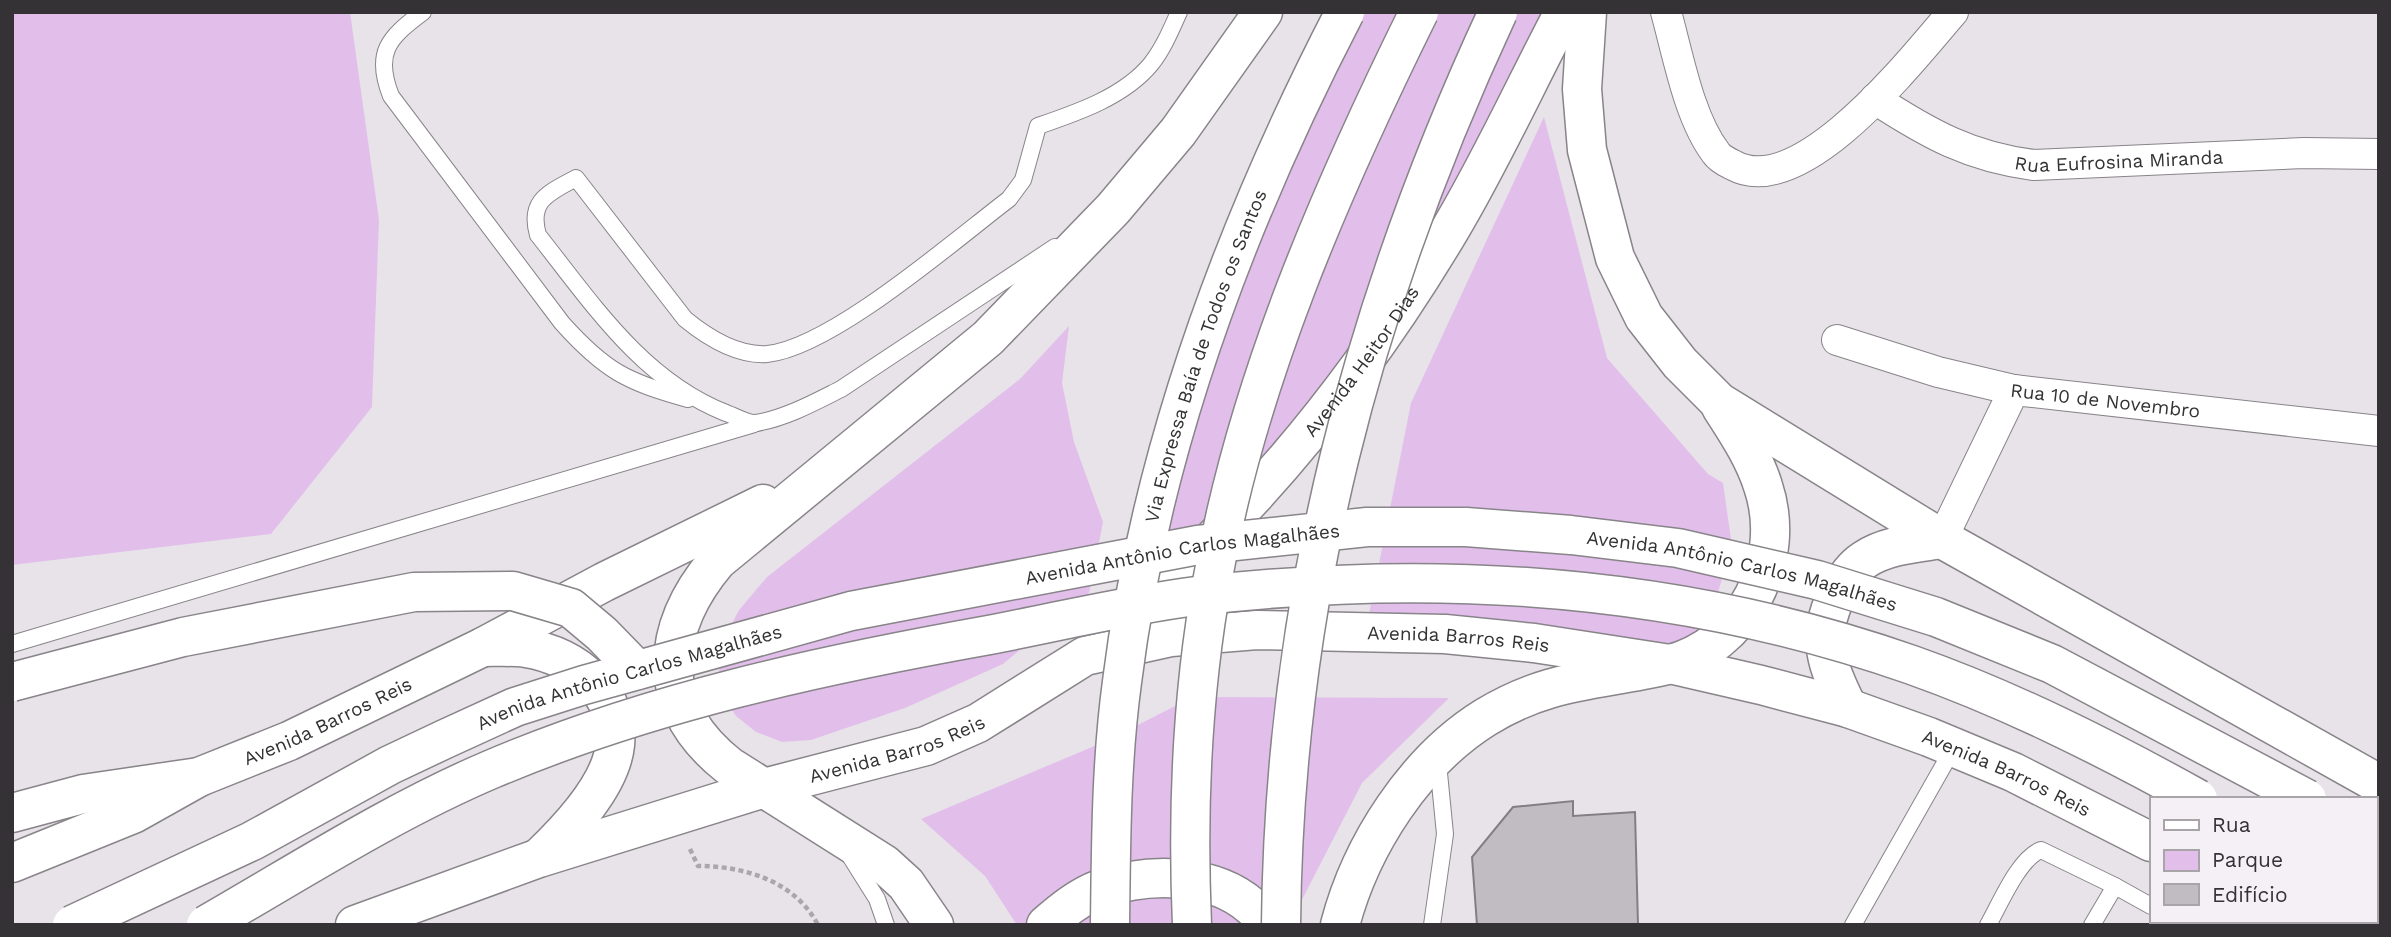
<svg xmlns="http://www.w3.org/2000/svg" width="2391" height="937" viewBox="0 0 2391 937" font-family="'Work Sans',sans-serif">
	<style>
		.green { fill: #e2bfeb }
		.building { fill: #c1bcc2; stroke: #827e83; stroke-width: 2 }
		.lines { fill: none; stroke-linecap: round; stroke-linejoin: round }
		.service-casing { stroke: #888489; stroke-width: 18 }
		.minor-casing { stroke: #888489; stroke-width: 32 }
		.secondary-casing { stroke: #888489; stroke-width: 41 }
		.trunk-casing { stroke: #888489; stroke-width: 41 }
		.path { stroke: #aaa6aa; stroke-width: 4.5; stroke-dasharray: 5 3.5; stroke-linecap: butt }
		.service { stroke: #fff; stroke-width: 16 }
		.minor { stroke: #fff; stroke-width: 30 }
		.secondary { stroke: #fff; stroke-width: 38 }
		.trunk { stroke: #fff; stroke-width: 38 }
		.secondary-bridge-casing { stroke: #888489; stroke-width: 41; stroke-linecap: butt }
		.primary-bridge-casing { stroke: #888489; stroke-width: 41; stroke-linecap: butt }
		.trunk-bridge-casing { stroke: #888489; stroke-width: 41; stroke-linecap: butt }
		.secondary-bridge { stroke: #fff; stroke-width: 38 }
		.primary-bridge { stroke: #fff; stroke-width: 38 }
		.trunk-bridge { stroke: #fff; stroke-width: 38 }
		.labels { text-anchor: middle; stroke-width: 5; stroke-linejoin: round; paint-order: stroke }
		.street-label { font-size: 19px; fill: #343234; stroke: #f5f0f6 }
	</style>
	<rect width="100%" height="100%" fill="#e8e3e9"/>
	<!-- green -->
	<g class="green">
		<polygon points="12,12 350,12 379,220 372,407 271,534 12,565"/>
		<polygon points="1334,12 1577,12 1432,296 1200,583 1159,511 1154,465 1172,368 1249,169"/>
		<polygon points="1544,117 1607,358 1708,474 1723,483 1732,546 1701,648 1597,635 1365,634 1411,403"/>
		<polygon points="1069,326 1062,383 1074,442 1103,522 1089,593 1003,664 905,708 811,740 782,742 756,732 736,716 721,693 719,667 726,635 739,610 767,577 1020,379"/>
		<polygon points="1193,697 1449,698 1362,783 1289,925 1017,925 985,876 921,819 1104,742"/>
	</g>
	<!-- building -->
	<polygon class="building" points="1573,801 1573,816 1635,812 1638,925 1477,925 1472,857 1513,807"/>
	<g class="lines">
		<defs>
			<g id="service">
				<path d="M423 12C388 38 374 53 391 96L562 323C605 371 627 382 688 399"/>
				<path d="M1055 247 841 389C815 402 786 418 756 423 748 424 735 416 726 413 642 380 592 303 538 235 528 200 549 193 576 178L685 319C707 337 737 356 767 354 831 348 955 240 1009 199L1023 180 1038 126C1076 113 1124 97 1151 64 1163 49 1171 30 1179 12"/>
				<polyline points="12,644 754,424"/>
				<polyline points="850,856 877,899 886,925"/>
				<polyline points="2179,921 2186,925"/>
				<polyline points="1432,925 1445,834 1438,763"/>
				<polyline points="1853,925 1954,747"/>
				<path d="M1988 925C2000 904 2019 858 2041 850L2115 886"/>
				<polyline points="2092,925 2115,886 2151,906"/>
			</g>
			<g id="minor">
				<path d="M1666 12C1678 55 1689 118 1716 153 1720 159 1727 162 1733 165 1801 203 1913 58 1953 12"/>
				<path id="s1" d="M1875 99C1929 134 1970 157 2034 165L2304 153 2379 154"/>
				<path id="s2" d="M1837 340 1938 372 2014 390 2379 431"/>
				<polyline points="1942,539 2014,390"/>
			</g>
			<g id="secondary">
				<polyline points="1587,12 1582,89 1587,150 1615,258 1644,317 1680,363 1719,402 1942,539 2379,784"/>
				<path id="s3" d="M1132 615C1259 505 1365 373 1451 228 1492 159 1526 84 1564 12"/>
				<path d="M483 647C497 647 512 646 526 648 575 656 620 692 615 745 611 785 568 830 541 856"/>
				<path d="M1848 708C1827 666 1815 638 1837 594 1843 582 1852 568 1864 560 1886 545 1917 543 1942 539"/>
				<path id="s4" d="M12 813 83 794 199 777 289 741 483 647 604 582 763 504"/>
				<polyline points="2299,921 2306,925"/>
				<path id="s5" d="M355 925 539 858 764 788 926 746 978 723 1085 656 1171 637 1257 630 1445 634 1534 643 1670 664 1761 685 1848 708 1929 737 2013 772 2151 842"/>
				<path d="M934 925 906 884 884 864 729 766C654 707 659 630 717 561L988 338 1113 209 1178 132 1263 12"/>
				<path d="M1340 925C1361 845 1415 761 1486 717 1550 678 1599 681 1667 665 1745 646 1788 560 1763 486 1754 457 1737 432 1721 407"/>
			</g>
			<g id="trunk">
				<polyline points="2375,839 2379,841"/>
				<polyline points="12,863 133,814 199,777"/>
				<polyline points="2375,899 2379,901"/>
				<path d="M1046 925C1062 911 1079 897 1100 889 1155 870 1231 872 1268 925"/>
			</g>
		</defs>
		<!-- service casing -->
		<use href="#service" class="service-casing"/>
		<!-- minor casing -->
		<use href="#minor" class="minor-casing"/>
		<!-- secondary casing -->
		<use href="#secondary" class="secondary-casing"/>
		<!-- trunk casing -->
		<use href="#trunk" class="trunk-casing"/>
		<!-- path -->
		<path class="path" d="M690 849 698 866C744 866 795 881 818 925"/>
		<!-- service -->
		<use href="#service" class="service"/>
		<!-- minor -->
		<use href="#minor" class="minor"/>
		<!-- secondary -->
		<use href="#secondary" class="secondary"/>
		<!-- trunk -->
		<use href="#trunk" class="trunk"/>
		<defs>
			<polyline id="secondary-bridge" points="12,682 183,637 414,592 513,591 571,608 602,634 637,670"/>
			<path id="primary-bridge" d="M1281 925C1284 602 1362 304 1498 12"/>
			<g id="trunk-bridge">
				<path id="s6" d="M72 925 252 841 390 765 445 739 515 707 584 685 851 611 1198 545 1367 527H1466L1571 535 1678 548 1817 580 1936 617 2052 664 2307 799"/>
				<path d="M206 925C300 871 393 811 492 769 650 702 821 665 989 635 1057 622 1127 605 1196 596 1438 568 1681 584 1912 665 2011 700 2106 748 2198 799"/>
				<path id="s7" d="M1110 925C1111 843 1111 763 1122 682 1151 449 1237 220 1345 12"/>
				<path d="M1192 925C1187 809 1192 691 1213 577 1248 380 1331 190 1419 12"/>
			</g>
		</defs>
		<!-- secondary-bridge casing -->
		<use href="#secondary-bridge" class="secondary-bridge-casing"/>
		<!-- primary-bridge casing -->
		<use href="#primary-bridge" class="primary-bridge-casing"/>
		<!-- trunk-bridge casing -->
		<use href="#trunk-bridge" class="trunk-bridge-casing"/>
		<!-- secondary-bridge -->
		<use href="#secondary-bridge" class="secondary-bridge"/>
		<!-- primary-bridge -->
		<use href="#primary-bridge" class="primary-bridge"/>
		<!-- trunk-bridge -->
		<use href="#trunk-bridge" class="trunk-bridge"/>
	</g>
	<g class="labels">
		<!-- street labels -->
		<g class="street-label">
			<text dy="7" stroke="none"><textPath href="#s1" startOffset="259">Rua Eufrosina Miranda</textPath></text>
			<text dy="7" stroke="none"><textPath href="#s7" startOffset="581">Via Expressa Baía de Todos os Santos</textPath></text>
			<text dy="7" stroke="none"><textPath href="#s3" startOffset="343">Avenida Heitor Dias</textPath></text>
			<text dy="7" stroke="none"><textPath href="#s2" startOffset="276">Rua 10 de Novembro</textPath></text>
			<text dy="7" stroke="none"><textPath href="#s6" startOffset="1180">Avenida Antônio Carlos Magalhães</textPath></text>
			<text dy="7" stroke="none"><textPath href="#s6" startOffset="1746">Avenida Antônio Carlos Magalhães</textPath></text>
			<text dy="7" stroke="none"><textPath href="#s5" startOffset="1158">Avenida Barros Reis</textPath></text>
			<text dy="7" stroke="none"><textPath href="#s6" startOffset="612">Avenida Antônio Carlos Magalhães</textPath></text>
			<text dy="7" stroke="none"><textPath href="#s4" startOffset="331">Avenida Barros Reis</textPath></text>
			<text dy="7" stroke="none"><textPath href="#s5" startOffset="570">Avenida Barros Reis</textPath></text>
			<text dy="7" stroke="none"><textPath href="#s5" startOffset="1726">Avenida Barros Reis</textPath></text>
		</g>
	</g>
	<!-- border -->
	<rect width="2391" height="937" fill="none" stroke="#343234" stroke-width="28"/>
	<!-- legend -->
	<rect x="2150" y="797" width="228" height="126" fill="#f5f0f6" stroke="#a8a4a8" stroke-width="2"/>
	<rect x="2164" y="820" width="35" height="10" fill="#ffffff" stroke="#a8a4a8" stroke-width="2"/>
	<text x="2212" y="832" font-size="21" fill="#343234">Rua</text>
	<rect x="2164" y="850" width="35" height="21" fill="#e2bfeb" stroke="#a8a4a8" stroke-width="2"/>
	<text x="2212" y="867" font-size="21" fill="#343234">Parque</text>
	<rect x="2164" y="884" width="35" height="21" fill="#c1bcc2" stroke="#a8a4a8" stroke-width="2"/>
	<text x="2212" y="902" font-size="21" fill="#343234">Edifício</text>
</svg>
